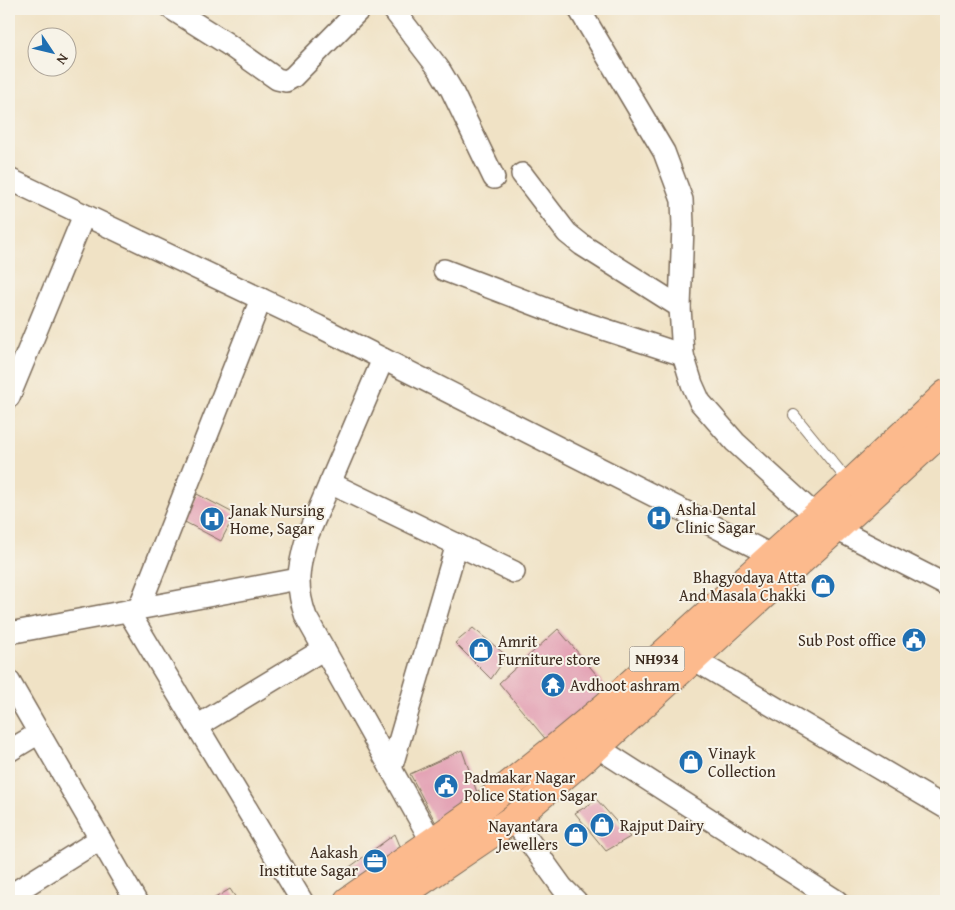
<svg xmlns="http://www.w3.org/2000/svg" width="955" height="910" viewBox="0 0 955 910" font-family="'Gentium Book Plus',serif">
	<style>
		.building { fill: #e3a1b4 }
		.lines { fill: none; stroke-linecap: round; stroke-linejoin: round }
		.lane-casing { stroke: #7a6a58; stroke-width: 12 }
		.street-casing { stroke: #7a6a58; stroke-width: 24 }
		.highway-casing { stroke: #7a6a58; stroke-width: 30 }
		.lane { stroke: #fff; stroke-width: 10 }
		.street { stroke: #fff; stroke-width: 21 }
		.highway { stroke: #fcba8d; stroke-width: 28 }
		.labels { text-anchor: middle; stroke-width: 4; stroke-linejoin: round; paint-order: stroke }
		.shield { fill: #f7f3e8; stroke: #73665b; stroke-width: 1 }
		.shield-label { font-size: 15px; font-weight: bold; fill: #3b2a1e }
		.poi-label { font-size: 16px; fill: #3b2a1e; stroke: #f7f3e8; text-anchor: start }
	</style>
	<rect width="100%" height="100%" fill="#f7f3e8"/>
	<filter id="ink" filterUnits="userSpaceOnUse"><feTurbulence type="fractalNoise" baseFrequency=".02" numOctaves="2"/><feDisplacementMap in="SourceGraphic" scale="10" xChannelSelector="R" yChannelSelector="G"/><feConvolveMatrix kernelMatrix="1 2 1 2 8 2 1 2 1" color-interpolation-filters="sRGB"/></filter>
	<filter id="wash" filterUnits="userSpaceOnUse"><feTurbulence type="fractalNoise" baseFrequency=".0096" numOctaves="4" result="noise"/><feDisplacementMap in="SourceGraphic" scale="20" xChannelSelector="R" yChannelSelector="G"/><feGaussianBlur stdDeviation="1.12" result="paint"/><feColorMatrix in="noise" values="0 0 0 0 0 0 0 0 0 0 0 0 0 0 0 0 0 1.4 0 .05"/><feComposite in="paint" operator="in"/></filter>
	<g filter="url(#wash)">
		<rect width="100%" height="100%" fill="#f0e2c5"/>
		<g id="blocks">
			<!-- building -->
			<g class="building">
				<polygon points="197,494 235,514 221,541 183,521"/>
				<polygon points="473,628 507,656 491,679 455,643"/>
				<polygon points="558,629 607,687 548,742 499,683"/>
				<polygon points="462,750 479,798 438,827 410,774"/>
				<polygon points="597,800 630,837 606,851 575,813"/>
				<polygon points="395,834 403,853 362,883 347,869"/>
				<polygon points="230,889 238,901 210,901"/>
			</g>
		</g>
	</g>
	<g filter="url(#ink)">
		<use href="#blocks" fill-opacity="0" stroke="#7a6a58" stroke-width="1"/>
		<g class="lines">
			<defs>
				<polyline id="lane" points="794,415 849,482"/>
				<g id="street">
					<polyline points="172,9 226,43 277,79 286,81 293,77 360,9"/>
					<polyline points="393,9 439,69 451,89 494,178"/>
					<polyline points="579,9 664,152 682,200 683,226 680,307 683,355 692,384 700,402 735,442 815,515 836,529 946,585"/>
					<polyline points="522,174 567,233 582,245 680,307"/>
					<polyline points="9,179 318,326 771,555"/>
					<polyline points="444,270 570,318 683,355"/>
					<path d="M383 359 307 537C298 568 295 586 306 617L432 842"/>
					<polyline points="9,397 84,215"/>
					<polyline points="330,483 514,572"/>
					<polyline points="139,608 261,299"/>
					<polyline points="128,611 302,901"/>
					<polyline points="9,633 298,579"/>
					<polyline points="693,659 946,808"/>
					<polyline points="9,681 136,901"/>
					<polyline points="197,726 324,649"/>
					<polyline points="597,747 837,901"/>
					<polyline points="9,751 39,733"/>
					<polyline points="391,769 457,544"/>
					<polyline points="513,819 562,887 576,901"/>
					<polyline points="9,896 100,839"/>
				</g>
				<g id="highway">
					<polyline points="348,901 479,809 553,750 605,707 821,511 946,394"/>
					<polyline points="392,901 513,819 587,756 946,428"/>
				</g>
			</defs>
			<!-- lane casing -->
			<use href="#lane" class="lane-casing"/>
			<!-- street casing -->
			<use href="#street" class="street-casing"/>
			<!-- highway casing -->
			<use href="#highway" class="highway-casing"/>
			<!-- lane -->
			<use href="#lane" class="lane"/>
			<!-- street -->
			<use href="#street" class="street"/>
			<!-- highway -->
			<use href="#highway" class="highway"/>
		</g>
	</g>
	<!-- icons -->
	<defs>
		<symbol id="hospital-disc" viewBox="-11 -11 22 22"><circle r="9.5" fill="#1f6fb2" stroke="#f7f3e8"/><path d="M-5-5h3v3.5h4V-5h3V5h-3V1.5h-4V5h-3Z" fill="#fff"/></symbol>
		<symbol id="shop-disc" viewBox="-11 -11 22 22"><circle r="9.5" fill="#1f6fb2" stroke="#f7f3e8"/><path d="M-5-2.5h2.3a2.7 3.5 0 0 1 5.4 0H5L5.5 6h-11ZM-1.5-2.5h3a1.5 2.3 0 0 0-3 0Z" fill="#fff"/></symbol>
		<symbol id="civic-disc" viewBox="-11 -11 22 22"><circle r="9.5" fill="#1f6fb2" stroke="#f7f3e8"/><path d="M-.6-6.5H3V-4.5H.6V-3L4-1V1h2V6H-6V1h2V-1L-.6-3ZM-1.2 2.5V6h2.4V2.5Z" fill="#fff"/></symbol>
		<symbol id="temple-disc" viewBox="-11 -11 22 22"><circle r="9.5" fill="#1f6fb2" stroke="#f7f3e8"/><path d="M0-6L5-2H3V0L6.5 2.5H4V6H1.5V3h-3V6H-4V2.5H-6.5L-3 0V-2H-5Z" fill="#fff"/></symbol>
		<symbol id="office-disc" viewBox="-11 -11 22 22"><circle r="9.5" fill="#1f6fb2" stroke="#f7f3e8"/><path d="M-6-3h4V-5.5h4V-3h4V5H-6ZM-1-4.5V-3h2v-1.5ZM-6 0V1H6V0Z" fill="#fff"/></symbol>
	</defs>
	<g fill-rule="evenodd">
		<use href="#hospital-disc" x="645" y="504" width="28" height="28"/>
		<use href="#hospital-disc" x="198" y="505" width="28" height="28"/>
		<use href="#shop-disc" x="809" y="572" width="28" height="28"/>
		<use href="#civic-disc" x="900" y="626" width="28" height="28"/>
		<use href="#shop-disc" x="467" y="636" width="28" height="28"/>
		<use href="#temple-disc" x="539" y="671" width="28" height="28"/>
		<use href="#shop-disc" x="677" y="748" width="28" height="28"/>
		<use href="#civic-disc" x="432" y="772" width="28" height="28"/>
		<use href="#shop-disc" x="588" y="811" width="28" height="28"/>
		<use href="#shop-disc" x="562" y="821" width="28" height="28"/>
		<use href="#office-disc" x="361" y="847" width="28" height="28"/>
	</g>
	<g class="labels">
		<!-- shield labels -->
		<rect class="shield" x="629.5" y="646.5" width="55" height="25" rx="4"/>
		<g class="shield-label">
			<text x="657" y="664">NH934</text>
		</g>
		<!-- poi labels -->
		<g class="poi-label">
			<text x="676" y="515">Asha Dental<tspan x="676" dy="18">Clinic Sagar</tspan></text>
			<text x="230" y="516">Janak Nursing<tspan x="230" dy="18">Home, Sagar</tspan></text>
			<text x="806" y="583" text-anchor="end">Bhagyodaya Atta<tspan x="806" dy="18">And Masala Chakki</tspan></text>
			<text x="896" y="646" text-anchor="end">Sub Post office</text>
			<text x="498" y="647">Amrit<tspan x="498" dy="18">Furniture store</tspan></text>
			<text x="570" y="691">Avdhoot ashram</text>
			<text x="708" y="759">Vinayk<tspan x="708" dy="18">Collection</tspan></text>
			<text x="464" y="783">Padmakar Nagar<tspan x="464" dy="18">Police Station Sagar</tspan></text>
			<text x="620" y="831">Rajput Dairy</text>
			<text x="558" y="832" text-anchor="end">Nayantara<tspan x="558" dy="18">Jewellers</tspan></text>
			<text x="358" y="858" text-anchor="end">Aakash<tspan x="358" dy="18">Institute Sagar</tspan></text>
		</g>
	</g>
	<!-- margin -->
	<rect width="955" height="910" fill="none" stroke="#f7f3e8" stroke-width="30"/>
	<!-- north arrow -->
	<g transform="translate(52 52) rotate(125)"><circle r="24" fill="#f7f3e8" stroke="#aca397"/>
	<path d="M0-4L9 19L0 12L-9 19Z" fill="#1f6fb2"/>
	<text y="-8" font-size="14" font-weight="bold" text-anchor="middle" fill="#3b2a1e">N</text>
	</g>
</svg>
